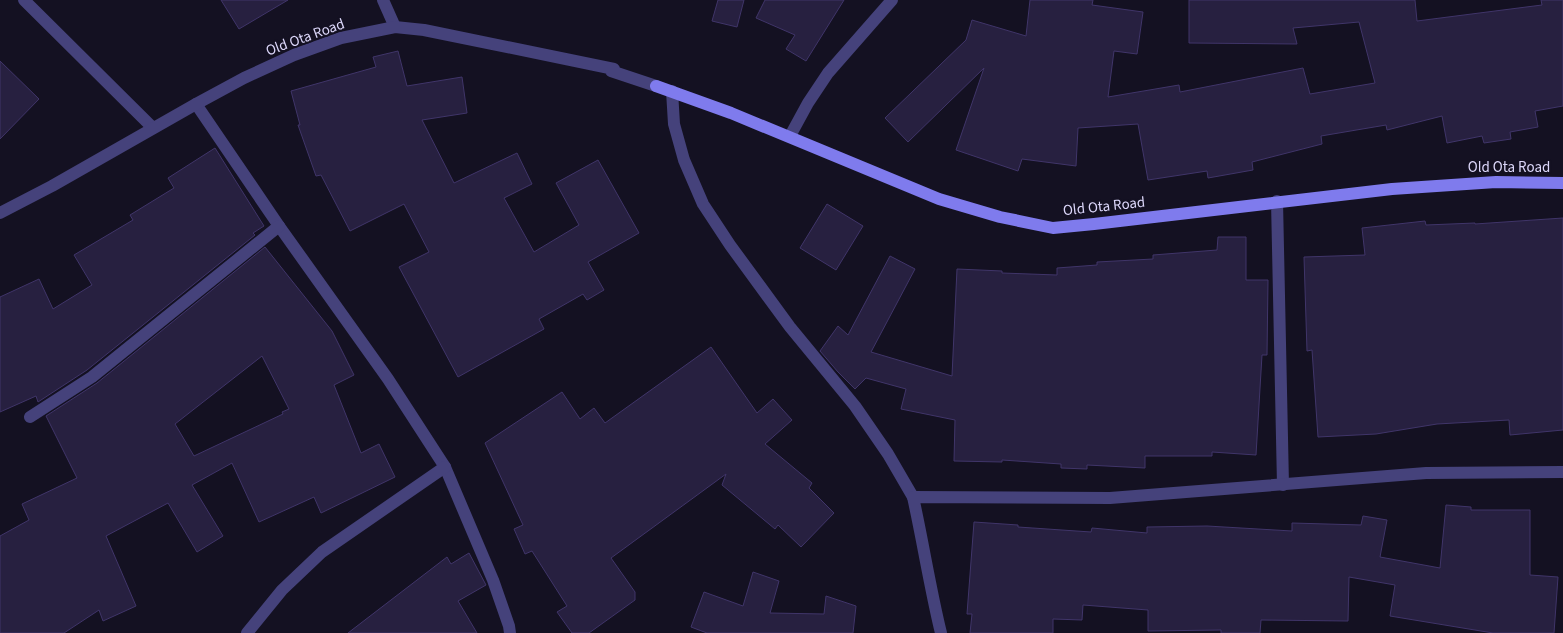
<svg xmlns="http://www.w3.org/2000/svg" width="1563" height="633" viewBox="0 0 1563 633" font-family="'Source Sans 3',sans-serif">
	<style>
		.building { fill: #272040; stroke: #403569; fill-rule: evenodd }
		.lines { fill: none; stroke-linecap: round; stroke-linejoin: round }
		.street { stroke: #45427b; stroke-width: 12 }
		.secondary { stroke: #7f7bed; stroke-width: 12 }
		.labels { text-anchor: middle; stroke-width: 4; stroke-linejoin: round; paint-order: stroke }
		.street-label { font-size: 15px; fill: #dcd7fa; stroke: #141122 }
	</style>
	<rect width="100%" height="100%" fill="#141122"/>
	<!-- building -->
	<g class="building">
		<polygon points="221,0 288,0 239,29"/>
		<polygon points="718,0 744,0 737,27 712,21"/>
		<polygon points="765,0 844,0 806,61 786,49 795,35 756,18"/>
		<polygon points="1030,0 1093,0 1092,5 1143,12 1137,54 1114,51 1108,97 1179,85 1180,92 1303,68 1310,94 1375,83 1359,22 1293,28 1297,44 1189,43 1189,0 1415,0 1417,21 1542,5 1541,0 1563,0 1563,106 1535,111 1538,127 1510,132 1511,139 1484,143 1482,136 1447,143 1442,116 1387,130 1386,125 1321,136 1322,144 1252,162 1253,170 1208,178 1207,171 1148,180 1138,124 1078,128 1076,166 1022,159 1018,171 956,150 984,68 908,142 885,118 966,40 972,20 1026,36"/>
		<polygon points="398,51 407,86 462,77 467,113 422,120 454,183 517,153 532,184 504,198 534,252 579,225 556,183 598,160 639,233 588,262 604,290 587,300 583,294 539,319 544,329 458,377 399,267 429,252 404,204 350,231 321,175 316,176 298,125 300,125 291,91 376,67 373,57"/>
		<polygon points="0,61 39,99 0,139"/>
		<polygon points="215,148 264,226 253,233 255,235 87,370 38,402 36,396 0,412 0,297 39,279 53,309 92,285 74,255 133,220 130,215 174,188 168,178"/>
		<polygon points="827,204 863,226 836,270 800,248"/>
		<polygon points="1563,218 1563,430 1510,435 1509,420 1437,424 1376,434 1318,437 1312,350 1307,351 1304,257 1365,255 1362,228 1425,221 1426,225 1475,223 1475,224"/>
		<polygon points="1218,237 1246,237 1246,280 1268,280 1267,355 1262,355 1256,455 1212,452 1212,456 1145,456 1145,468 1087,465 1087,469 1061,468 1061,464 1002,460 1002,462 954,461 955,420 901,409 906,389 866,378 855,389 838,372 820,351 838,326 848,335 890,256 915,269 871,352 952,376 957,269 1002,271 1002,273 1057,275 1057,268 1097,265 1097,262 1153,259 1153,255 1217,250"/>
		<path d="M265 247 332 331 354 375 334 385 361 453 379 444 395 477 321 513 314 497 259 522 232 463 192 485 223 536 197 552 168 503 106 536 136 606 103 621 99 610 64 633H0V536L29 520 22 504 77 478 46 416 97 383ZM262 356 289 409 282 412 283 414 194 456 175 424Z"/>
		<polygon points="711,347 757,413 773,399 792,420 765,444 812,483 809,488 834,513 801,547 778,525 775,529 722,485 726,474 611,558 635,592 635,600 589,633 572,633 557,612 567,606 532,551 525,554 514,529 523,525 485,443 562,392 580,419 594,408 605,423"/>
		<polygon points="1446,505 1471,507 1471,510 1530,510 1530,575 1558,577 1554,633 1493,633 1390,616 1395,585 1349,577 1348,621 1261,620 1260,633 1221,633 1221,630 1148,631 1148,610 1083,605 1082,620 1053,619 1053,633 970,633 972,614 967,614 974,522 1018,525 1018,527 1091,532 1092,528 1147,533 1147,527 1207,526 1292,531 1292,523 1361,525 1363,516 1387,520 1380,557 1440,568"/>
		<polygon points="469,553 486,585 458,601 477,633 348,633 447,557 451,564"/>
		<polygon points="753,572 779,581 770,613 824,614 826,596 856,606 853,633 707,633 691,627 704,592 743,606"/>
	</g>
	<g class="lines">
		<!-- street -->
		<g class="street">
			<polyline points="24,0 153,128"/>
			<polyline points="383,0 395,27"/>
			<polyline points="672,91 674,124 684,160 703,204 730,245 790,327 855,406 888,454 913,497"/>
			<polyline points="196,104 279,226 388,379 445,467 493,580 509,626 510,633"/>
			<polyline points="790,136 808,103 828,73 892,0"/>
			<polyline points="1277,201 1283,485"/>
			<polyline points="0,213 52,186 196,104 244,78 294,55 341,38 395,27 424,30 614,69 611,71 656,86"/>
			<polyline points="30,417 92,377 279,226"/>
			<polyline points="247,633 282,590 322,552 445,467"/>
			<path d="M941 633C930 588 923 542 913 497L1110 498 1426 473 1563 472"/>
		</g>
		<!-- secondary -->
		<polyline class="secondary" points="656,86 731,113 939,199 1000,217 1053,228 1094,224 1392,189 1496,182 1563,183"/>
	</g>
	<g class="labels">
		<!-- street labels -->
		<g class="street-label">
			<text transform="translate(305 37) rotate(-20)" y="5">Old Ota Road</text>
			<text x="1509" y="172">Old Ota Road</text>
			<text transform="translate(1104 206) rotate(-6)" y="5">Old Ota Road</text>
		</g>
	</g>
</svg>
